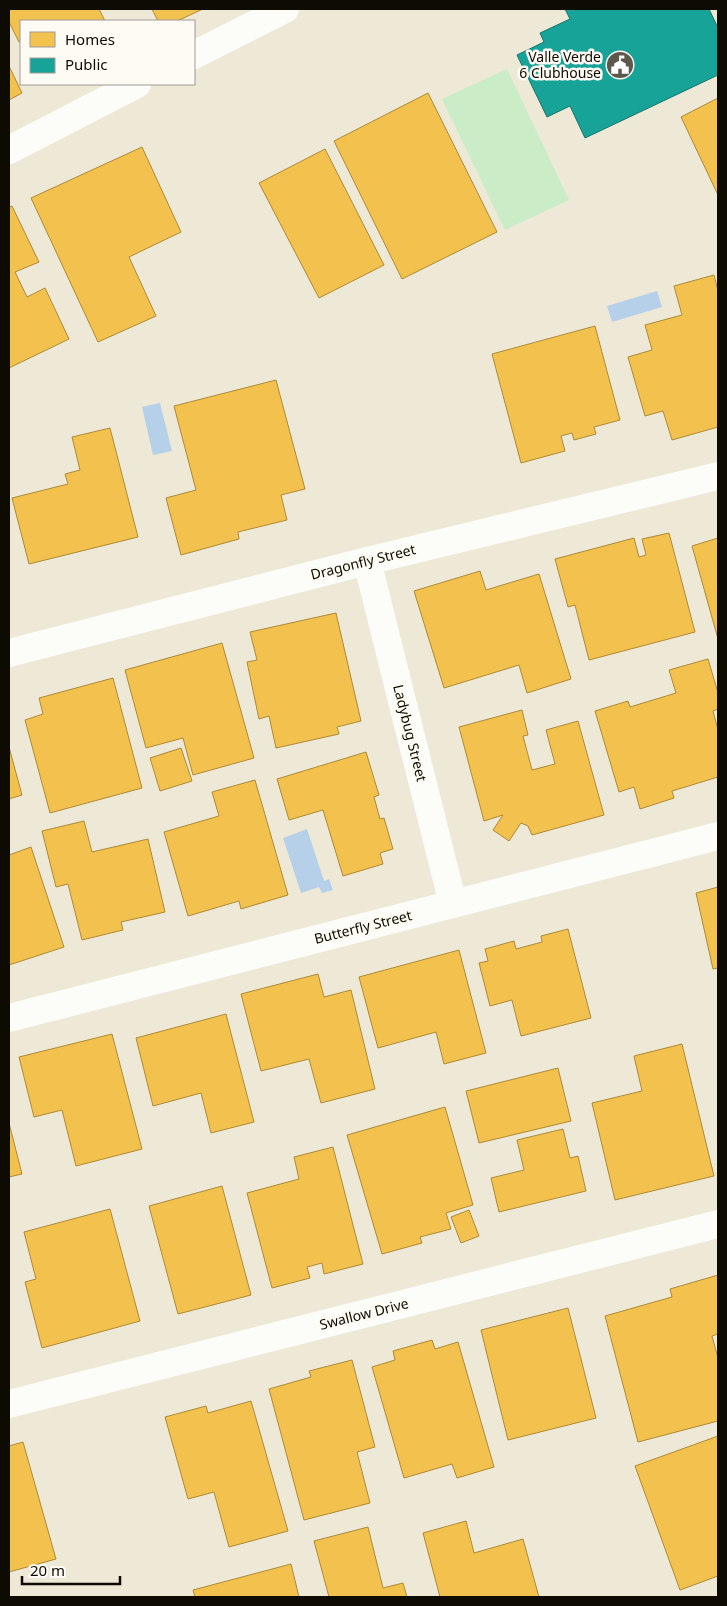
<svg xmlns="http://www.w3.org/2000/svg" width="727" height="1606" viewBox="0 0 727 1606" font-family="'Noto Sans',sans-serif">
	<style>
		.green { fill: #caecc6 }
		.water { fill: #b7d0e9 }
		.homes { fill: #f2c14e; stroke: #ae8a37 }
		.public { fill: #17a398; stroke: #14756b }
		.lines { fill: none; stroke-linecap: round; stroke-linejoin: round }
		.minor { stroke: #fcfcf9; stroke-width: 28 }
		.labels { text-anchor: middle; stroke-width: 5; stroke-linejoin: round; paint-order: stroke }
		.poi-label { font-size: 14px; fill: #0e0b02; stroke: #fdfbf4; text-anchor: end }
		.street-label { font-size: 14px; fill: #0e0b02; stroke: #fdfbf4 }
	</style>
	<rect width="100%" height="100%" fill="#eee8d6"/>
	<!-- green -->
	<polygon class="green" points="507,69 569,200 505,230 442,99"/>
	<!-- water -->
	<g class="water">
		<polygon points="657,291 662,307 612,322 607,306"/>
		<polygon points="160,403 172,451 153,455 142,407"/>
		<polygon points="307,829 324,881 329,879 333,890 322,893 319,887 301,893 283,838"/>
	</g>
	<!-- homes -->
	<g class="homes">
		<polygon points="9,9 99,9 105,21 21,21 21,41 19,42 9,22"/>
		<polygon points="152,9 203,9 177,21 158,21"/>
		<polygon points="9,66 22,93 9,100"/>
		<polygon points="428,93 497,232 402,279 334,141"/>
		<polygon points="718,98 718,195 681,117"/>
		<polygon points="142,147 181,232 129,257 156,316 98,342 31,198"/>
		<polygon points="325,149 384,265 319,298 259,183"/>
		<polygon points="12,206 39,262 15,272 27,297 45,288 69,339 9,368 9,207"/>
		<polygon points="714,275 718,291 718,427 672,440 663,411 645,416 628,357 652,350 645,325 682,315 674,286"/>
		<polygon points="595,326 620,420 594,427 596,434 574,440 572,433 561,436 565,451 521,463 492,354"/>
		<polygon points="276,380 305,489 281,495 287,520 238,532 239,539 181,555 166,498 196,490 174,406"/>
		<polygon points="110,428 138,537 29,564 12,498 68,484 65,474 80,470 72,437"/>
		<polygon points="669,533 695,632 589,660 575,605 568,607 555,559 634,538 639,557 646,555 642,539"/>
		<polygon points="718,538 718,639 692,546"/>
		<polygon points="480,571 486,590 539,574 571,679 527,693 519,665 444,688 414,591"/>
		<polygon points="336,613 361,721 337,727 339,734 276,748 269,716 259,719 247,662 257,660 250,632"/>
		<polygon points="222,643 254,758 193,775 183,738 146,748 125,670"/>
		<polygon points="708,659 718,693 718,709 713,711 718,730 718,777 672,791 674,798 640,809 634,787 619,792 595,711 628,701 630,707 676,693 669,670"/>
		<polygon points="113,678 142,788 50,813 25,720 43,714 39,698"/>
		<polygon points="522,710 528,735 523,736 532,770 555,764 546,730 578,721 604,815 532,835 528,826 521,823 509,841 493,830 503,815 484,821 459,727"/>
		<polygon points="9,747 22,795 9,799"/>
		<polygon points="181,748 192,781 160,791 150,758"/>
		<polygon points="366,752 379,795 374,797 380,819 384,818 393,849 380,853 383,864 343,876 323,810 289,820 277,779"/>
		<polygon points="255,780 288,895 241,909 239,901 188,916 164,832 219,816 212,792"/>
		<polygon points="84,821 92,852 148,839 165,912 121,922 123,930 82,940 68,884 56,887 42,831"/>
		<polygon points="31,847 64,947 9,965 9,855"/>
		<polygon points="718,887 718,968 713,969 696,893"/>
		<polygon points="568,929 591,1018 521,1036 512,1000 490,1006 479,963 488,961 485,949 514,941 516,949 542,942 541,936"/>
		<polygon points="459,950 486,1053 444,1064 436,1032 378,1048 359,977"/>
		<polygon points="318,974 324,997 351,990 375,1089 321,1103 309,1059 261,1071 241,994"/>
		<polygon points="226,1014 254,1122 211,1133 201,1093 153,1106 136,1038"/>
		<polygon points="112,1034 142,1149 76,1166 62,1110 34,1117 19,1057"/>
		<polygon points="682,1044 714,1176 615,1200 592,1103 642,1091 634,1056"/>
		<polygon points="558,1068 571,1121 479,1143 466,1091"/>
		<polygon points="445,1107 473,1205 446,1213 451,1229 420,1237 422,1243 382,1254 347,1135"/>
		<polygon points="9,1123 22,1174 9,1177"/>
		<polygon points="563,1129 570,1158 578,1156 586,1191 499,1212 491,1178 524,1170 517,1140"/>
		<polygon points="333,1147 363,1264 324,1274 322,1263 307,1267 310,1278 272,1288 247,1193 299,1179 294,1157"/>
		<polygon points="222,1186 251,1295 178,1314 149,1206"/>
		<polygon points="110,1209 140,1321 42,1348 25,1282 36,1279 24,1232"/>
		<polygon points="469,1210 479,1236 461,1243 451,1217"/>
		<polygon points="718,1275 718,1334 712,1336 718,1358 718,1421 638,1442 605,1316 672,1297 670,1289"/>
		<polygon points="568,1308 596,1418 508,1440 481,1330"/>
		<polygon points="432,1340 435,1349 458,1342 494,1467 457,1478 452,1464 404,1478 372,1367 395,1360 393,1351"/>
		<polygon points="352,1360 375,1447 357,1452 370,1503 304,1520 269,1389 311,1377 309,1371"/>
		<polygon points="251,1401 288,1531 229,1547 214,1492 188,1499 165,1417 206,1406 208,1413"/>
		<polygon points="718,1436 718,1576 680,1590 635,1466"/>
		<polygon points="23,1442 56,1559 9,1572 9,1446"/>
		<polygon points="466,1521 474,1553 523,1539 539,1597 440,1597 423,1533"/>
		<polygon points="368,1527 383,1588 403,1583 407,1597 329,1597 314,1541"/>
		<polygon points="291,1564 299,1597 195,1597 193,1590"/>
	</g>
	<!-- public -->
	<polygon class="public" points="565,9 709,9 718,28 718,75 585,138 570,106 547,117 517,55 544,42 540,33 570,19"/>
	<g class="lines">
		<!-- minor -->
		<g class="minor">
			<polyline points="194,55 285,9"/>
			<polyline points="9,150 137,84"/>
			<polyline points="367,561 453,904"/>
			<polyline points="9,653 367,561 718,476"/>
			<polyline points="9,1018 718,836"/>
			<polyline points="9,1404 718,1224"/>
		</g>
	</g>
	<!-- icons -->
	<defs>
		<symbol id="civic-disc" viewBox="-11 -11 22 22"><circle r="9.5" fill="#5c584c" stroke="#fdfbf4"/><path d="M-.6-6.5H3V-4.5H.6V-3L4-1V1h2V6H-6V1h2V-1L-.6-3ZM-1.2 2.5V6h2.4V2.5Z" fill="#fff"/></symbol>
	</defs>
	<g fill-rule="evenodd">
		<use href="#civic-disc" x="604" y="49" width="32" height="32"/>
	</g>
	<g class="labels">
		<!-- poi labels -->
		<g class="poi-label">
			<text x="601" y="62">Valle Verde<tspan x="601" dy="16">6 Clubhouse</tspan></text>
		</g>
		<!-- street labels -->
		<g class="street-label">
			<text transform="translate(363 562) rotate(-14)" y="5">Dragonfly Street</text>
			<text transform="translate(410 733) rotate(76)" y="5">Ladybug Street</text>
			<text transform="translate(363 927) rotate(-14)" y="5">Butterfly Street</text>
			<text transform="translate(364 1314) rotate(-14)" y="5">Swallow Drive</text>
		</g>
	</g>
	<!-- border -->
	<rect width="727" height="1606" fill="none" stroke="#0e0b02" stroke-width="20"/>
	<!-- legend -->
	<rect x="20" y="20" width="175" height="65" fill="#fdfbf4" stroke="#9d9b93"/>
	<rect x="30" y="32" width="25" height="15" fill="#f2c14e" stroke="#9d9b93"/>
	<text x="65" y="45" font-size="15" fill="#0e0b02">Homes</text>
	<rect x="30" y="58" width="25" height="15" fill="#17a398" stroke="#9d9b93"/>
	<text x="65" y="70" font-size="15" fill="#0e0b02">Public</text>
	<!-- scale -->
	<path d="M22 1576v8h98v-8" fill="none" stroke="#0e0b02" stroke-width="2.5"/>
	<text x="30" y="1576" font-size="15" fill="#0e0b02" stroke="#fdfbf4" stroke-width="4" paint-order="stroke">20 m</text>
</svg>
